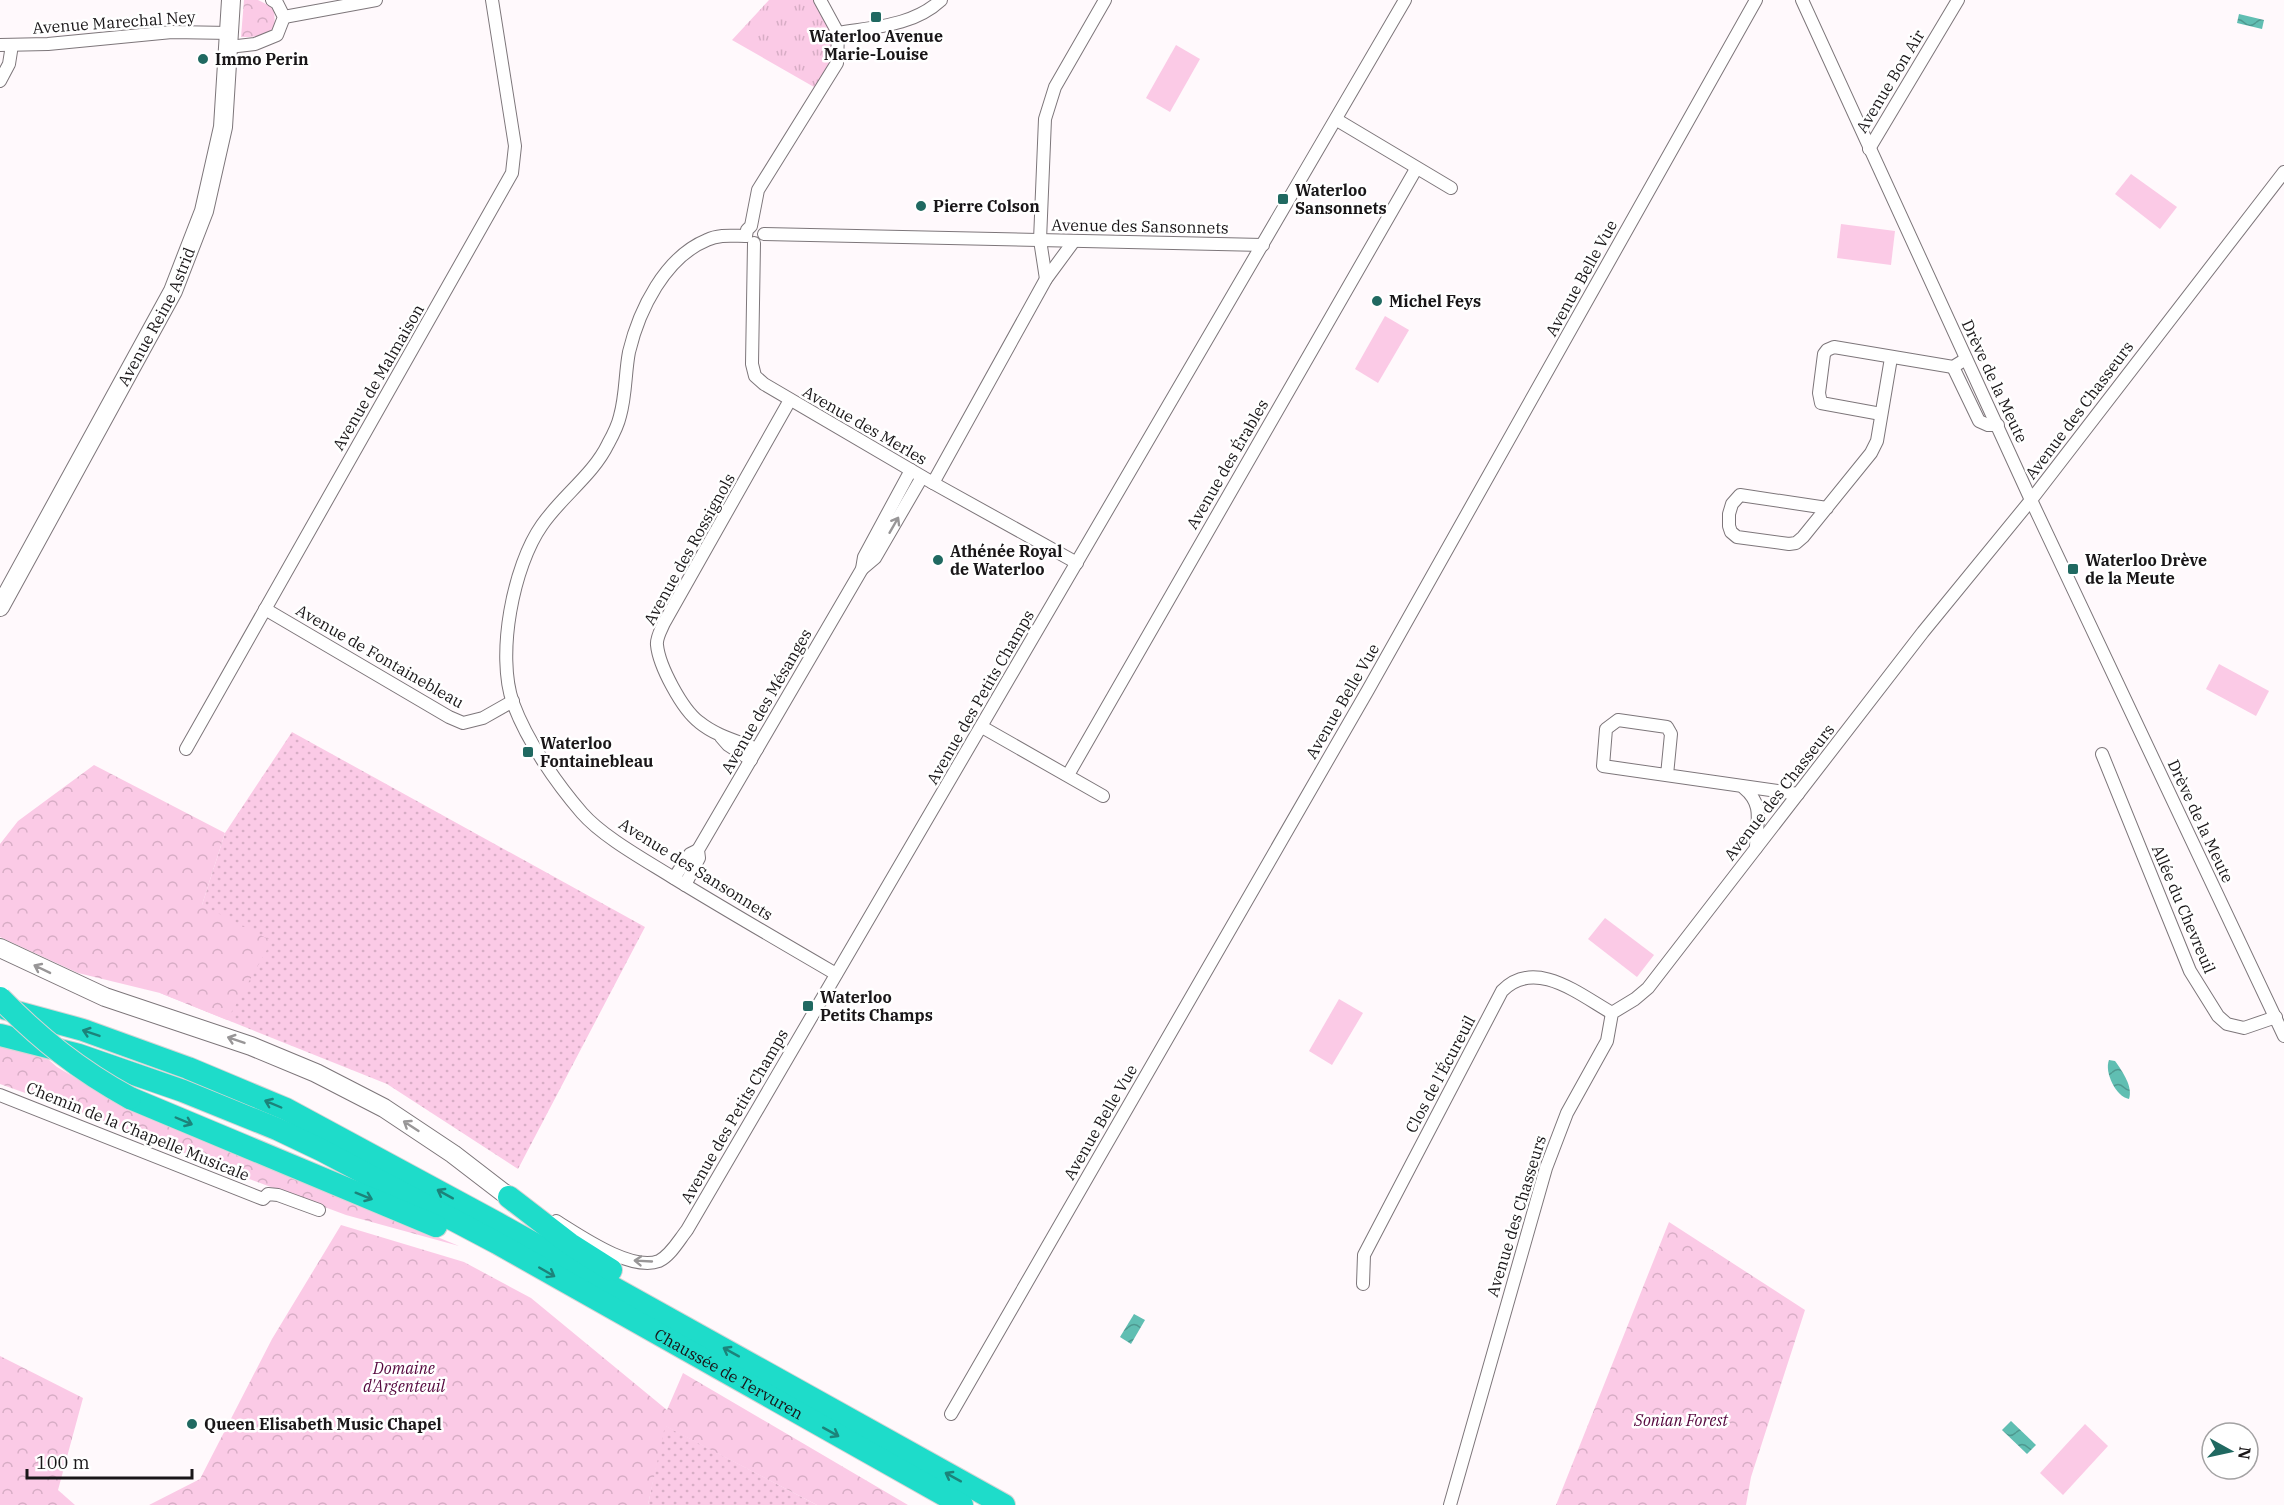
<svg xmlns="http://www.w3.org/2000/svg" width="2284" height="1505" viewBox="0 0 2284 1505" font-family="'IBM Plex Serif',serif">
	<style>
		.grass { fill: url(#grass-dots) }
		.forest { fill: url(#forest-crowns) }
		.park { fill: url(#park-tufts) }
		.pitch { fill: #fbcae6 }
		.water { fill: url(#water-waves) }
		.lines { fill: none; stroke-linecap: round; stroke-linejoin: round }
		.street-casing { stroke: #7d767a; stroke-width: 14 }
		.secondary-casing { stroke: #7d767a; stroke-width: 20 }
		.highway-casing { stroke: #d6d5d5; stroke-width: 24 }
		.street { stroke: #fff; stroke-width: 12 }
		.secondary { stroke: #fff; stroke-width: 18 }
		.highway { stroke: #1edcca; stroke-width: 22 }
		.highway-bridge-casing { stroke: #d6d5d5; stroke-width: 24; stroke-linecap: butt }
		.highway-bridge { stroke: #1edcca; stroke-width: 22 }
		.oneway { stroke: #989697 }
		.oneway2 { stroke: #1c837a }
		.poi-dot { fill: #206961; stroke: #fff; stroke-width: 2 }
		.labels { text-anchor: middle; stroke-width: 5; stroke-linejoin: round; paint-order: stroke }
		.street-label { font-size: 16px; fill: #191618; stroke: #fff }
		.poi-label { font-size: 16px; font-weight: bold; fill: #191618; stroke: #fff; text-anchor: start }
		.park-label { font-size: 16px; font-style: italic; fill: #55073e; stroke: #fff }
	</style>
	<defs>
		<pattern id="grass-dots" width="8" height="8" patternUnits="userSpaceOnUse" patternTransform="scale(1.5)"><rect width="8" height="8" fill="#fbcae6"/><path d="M2 2h.1M6 6h.1" fill="none" stroke="#d7adc5" stroke-width="1.8" stroke-linecap="round"/></pattern>
		<pattern id="forest-crowns" width="20" height="18" patternUnits="userSpaceOnUse" patternTransform="scale(1.5)"><rect width="20" height="18" fill="#fbcae6"/><path d="M2 6a3 3 0 1 1 6 0M12 15a3 3 0 1 1 6 0" fill="none" stroke="#d7adc5"/></pattern>
		<pattern id="park-tufts" width="24" height="20" patternUnits="userSpaceOnUse" patternTransform="scale(1.5)"><rect width="24" height="20" fill="#fbcae6"/><path d="M3 7l-1-3M5 7V3M7 7l1-3M15 17l-1-3M17 17v-4M19 17l1-3" fill="none" stroke="#d7adc5"/></pattern>
		<pattern id="water-waves" width="16" height="10" patternUnits="userSpaceOnUse" patternTransform="scale(1.5)"><rect width="16" height="10" fill="#60beb2"/><path d="M0 5q4-4 8 0t8 0" fill="none" stroke="#4e9990"/></pattern>
	</defs>
	<rect width="100%" height="100%" fill="#fff9fc"/>
	<!-- grass -->
	<g class="grass">
		<polygon points="292,732 645,927 518,1169 387,1084 160,993 193,933 225,833"/>
		<polygon points="664,1425 817,1505 648,1505"/>
	</g>
	<!-- forest -->
	<g class="forest">
		<path d="M244 0H258L274 8 275 27C265 37 255 37 241 37Z"/>
		<polygon points="94,765 225,833 202,905 272,941 227,1020 160,993 78,973 0,937 0,844 18,821"/>
		<polygon points="0,1045 40,1052 57,1067 125,1107 459,1246 346,1215 236,1174 118,1126 0,1084"/>
		<polygon points="1669,1222 1805,1310 1751,1477 1746,1505 1556,1505"/>
		<polygon points="341,1225 464,1262 531,1298 667,1410 683,1373 908,1505 817,1505 665,1426 648,1505 149,1505 200,1479 272,1339"/>
		<polygon points="0,1356 83,1398 58,1490 75,1505 0,1505"/>
	</g>
	<!-- park -->
	<path class="park" d="M769 0H815C825 19 838 40 830 63 827 71 819 79 814 87L732 40Z"/>
	<!-- pitch -->
	<g class="pitch">
		<polygon points="1176,45 1200,59 1170,112 1146,98"/>
		<polygon points="2131,174 2177,207 2160,229 2115,194"/>
		<polygon points="1841,224 1895,231 1891,265 1837,258"/>
		<polygon points="1385,316 1409,330 1378,383 1355,369"/>
		<polygon points="2219,664 2269,691 2256,716 2206,689"/>
		<polygon points="1605,918 1654,955 1637,977 1588,939"/>
		<polygon points="1339,999 1363,1013 1332,1065 1309,1051"/>
		<polygon points="2085,1424 2108,1446 2063,1495 2040,1473"/>
	</g>
	<!-- water -->
	<g class="water">
		<polygon points="2239,14 2264,20 2262,29 2237,23"/>
		<path d="M2109 1060 2115 1061C2123 1072 2133 1087 2129 1099 2116 1097 2104 1072 2109 1060Z"/>
		<polygon points="1134,1314 1145,1320 1131,1344 1120,1337"/>
		<polygon points="2011,1421 2036,1445 2027,1454 2002,1430"/>
	</g>
	<g class="lines">
		<defs>
			<g id="street">
				<polyline points="1802,0 2031,500 2284,1036"/>
				<polyline points="284,17 376,0"/>
				<path d="M838 33C874 27 913 26 941 0"/>
				<polyline points="0,45 48,44 172,32 230,33"/>
				<polyline points="229,47 255,44 277,35 284,17 277,3 272,0"/>
				<polyline points="0,81 9,64 12,45"/>
				<polyline points="1337,120 1451,188"/>
				<polyline points="1869,149 1958,0"/>
				<polyline points="764,234 1263,245"/>
				<path d="M746 236C733 236 719 234 707 240 665 257 639 310 629 352 625 373 626 395 620 416 618 425 613 435 608 444 593 475 562 496 542 525 513 566 496 655 513 703 527 741 556 783 582 813 603 837 645 860 672 877 726 910 781 942 836 974"/>
				<polyline points="746,236 747,230 751,226 758,190 837,63 838,33 820,0"/>
				<polyline points="754,243 752,364 755,376 764,384 933,483 1077,563"/>
				<polyline points="1046,279 1040,240 1045,119 1055,87 1105,0"/>
				<polyline points="1953,367 1979,421 1988,425 1998,425"/>
				<polyline points="1881,414 1821,403 1819,393 1824,354 1827,350 1834,347 1953,367 1966,359"/>
				<polyline points="933,483 1046,279 1074,241"/>
				<polyline points="1827,508 1740,495 1732,504 1729,514 1729,526 1731,532 1737,537 1789,544 1796,543 1803,537 1871,453 1877,441 1891,358"/>
				<polyline points="862,569 875,558 922,477"/>
				<polyline points="265,609 449,717 463,723 483,718 513,701"/>
				<polyline points="982,727 1103,796"/>
				<polyline points="721,737 728,745 751,760"/>
				<polyline points="186,749 512,173 515,146 492,0"/>
				<path d="M757 749C737 741 716 736 699 722 682 709 659 666 657 645 656 638 661 630 664 623L790 400"/>
				<polyline points="2102,754 2190,971 2218,1016 2227,1024 2244,1028 2276,1017"/>
				<polyline points="1068,775 1416,169"/>
				<polyline points="1667,775 1671,734 1667,727 1618,720 1606,729 1603,766 1798,794"/>
				<path d="M1744 788C1765 805 1756 824 1756 848"/>
				<polyline points="674,878 690,854 698,850"/>
				<polyline points="685,885 699,858 698,850 862,569 864,557 911,470"/>
				<polyline points="0,1095 263,1199 268,1194 278,1195 319,1210"/>
				<path d="M556 1221C579 1235 631 1272 659 1261 671 1255 679 1240 687 1230L1405 0"/>
				<path d="M1363 1284 1364 1255 1502 991C1535 957 1580 995 1612 1013"/>
				<polyline points="951,1414 1368,690 1756,0"/>
				<polyline points="1450,1505 1546,1168 1567,1113 1607,1041 1612,1013 1635,999 1648,988 1923,632 2031,500 2284,172"/>
			</g>
			<g id="secondary">
				<path id="s1" d="M0 607 173 291 204 211 223 127 231 0"/>
				<polyline points="0,948 105,997 251,1046 316,1073 384,1108 453,1154 509,1197"/>
			</g>
			<g id="highway">
				<polyline points="6,1009 83,1030 188,1068 286,1109 497,1223 1004,1505"/>
				<path id="s2" d="M0 1035 79 1055 183 1091 277 1129 321 1150 497 1243 962 1505"/>
				<polyline points="130,1098 436,1226"/>
				<polyline points="509,1197 570,1244 611,1270"/>
			</g>
		</defs>
		<!-- street casing -->
		<use href="#street" class="street-casing"/>
		<!-- secondary casing -->
		<use href="#secondary" class="secondary-casing"/>
		<!-- highway casing -->
		<use href="#highway" class="highway-casing"/>
		<!-- street -->
		<use href="#street" class="street"/>
		<!-- secondary -->
		<use href="#secondary" class="secondary"/>
		<!-- highway -->
		<use href="#highway" class="highway"/>
		<defs>
			<path id="highway-bridge" d="M0 998C40 1039 79 1070 130 1098"/>
		</defs>
		<!-- highway-bridge casing -->
		<use href="#highway-bridge" class="highway-bridge-casing"/>
		<!-- highway-bridge -->
		<use href="#highway-bridge" class="highway-bridge"/>
	</g>
	<!-- one-way arrows -->
	<defs><path id="oneway-shaft" d="M-6 0H5M1.5-3L5.5 0L1.5 3" fill="none" stroke-width="1.6" stroke-linecap="round" stroke-linejoin="round" transform="scale(1.5)"/></defs>
	<g class="oneway">
		<use href="#oneway-shaft" transform="translate(894 525) rotate(-60)"/>
		<use href="#oneway-shaft" transform="translate(42 969) rotate(-154)"/>
		<use href="#oneway-shaft" transform="translate(236 1040) rotate(-161)"/>
		<use href="#oneway-shaft" transform="translate(411 1126) rotate(-147)"/>
		<use href="#oneway-shaft" transform="translate(643 1261) rotate(-177)"/>
	</g>
	<g class="oneway2">
		<use href="#oneway-shaft" transform="translate(91 1033) rotate(-161)"/>
		<use href="#oneway-shaft" transform="translate(273 1104) rotate(-157)"/>
		<use href="#oneway-shaft" transform="translate(184 1121) rotate(23)"/>
		<use href="#oneway-shaft" transform="translate(445 1194) rotate(-151)"/>
		<use href="#oneway-shaft" transform="translate(364 1196) rotate(22)"/>
		<use href="#oneway-shaft" transform="translate(547 1272) rotate(30)"/>
		<use href="#oneway-shaft" transform="translate(731 1352) rotate(-151)"/>
		<use href="#oneway-shaft" transform="translate(831 1432) rotate(29)"/>
		<use href="#oneway-shaft" transform="translate(953 1477) rotate(-151)"/>
	</g>
	<!-- markers -->
	<g class="poi-dot">
		<rect x="870" y="11" width="12" height="12" rx="3"/>
		<circle cx="203" cy="59" r="6"/>
		<rect x="1277" y="193" width="12" height="12" rx="3"/>
		<circle cx="921" cy="206" r="6"/>
		<circle cx="1377" cy="301" r="6"/>
		<circle cx="938" cy="560" r="6"/>
		<rect x="2067" y="563" width="12" height="12" rx="3"/>
		<rect x="522" y="746" width="12" height="12" rx="3"/>
		<rect x="802" y="1000" width="12" height="12" rx="3"/>
		<circle cx="192" cy="1424" r="6"/>
	</g>
	<g class="labels">
		<!-- street labels -->
		<g class="street-label">
			<text transform="translate(114 22) rotate(-4)" y="6">Avenue Marechal Ney</text>
			<text transform="translate(1890 81) rotate(-59)" y="6">Avenue Bon Air</text>
			<text transform="translate(1140 226) rotate(1)" y="6">Avenue des Sansonnets</text>
			<text transform="translate(1581 278) rotate(-61)" y="6">Avenue Belle Vue</text>
			<text dy="6" stroke="none"><textPath href="#s1" startOffset="330">Avenue Reine Astrid</textPath></text>
			<text transform="translate(378 377) rotate(-60)" y="6">Avenue de Malmaison</text>
			<text transform="translate(1995 381) rotate(65)" y="6">Drève de la Meute</text>
			<text transform="translate(2079 410) rotate(-53)" y="6">Avenue des Chasseurs</text>
			<text transform="translate(865 425) rotate(30)" y="6">Avenue des Merles</text>
			<text transform="translate(1227 464) rotate(-60)" y="6">Avenue des Érables</text>
			<text transform="translate(689 549) rotate(-61)" y="6">Avenue des Rossignols</text>
			<text transform="translate(380 656) rotate(30)" y="6">Avenue de Fontainebleau</text>
			<text transform="translate(980 697) rotate(-60)" y="6">Avenue des Petits Champs</text>
			<text transform="translate(766 701) rotate(-60)" y="6">Avenue des Mésanges</text>
			<text transform="translate(1342 701) rotate(-60)" y="6">Avenue Belle Vue</text>
			<text transform="translate(1779 792) rotate(-52)" y="6">Avenue des Chasseurs</text>
			<text transform="translate(2201 821) rotate(65)" y="6">Drève de la Meute</text>
			<text transform="translate(696 869) rotate(32)" y="6">Avenue des Sansonnets</text>
			<text transform="translate(2184 909) rotate(67)" y="6">Allée du Chevreuil</text>
			<text transform="translate(1440 1074) rotate(-62)" y="6">Clos de l'Écureuil</text>
			<text transform="translate(734 1116) rotate(-60)" y="6">Avenue des Petits Champs</text>
			<text transform="translate(1100 1122) rotate(-60)" y="6">Avenue Belle Vue</text>
			<text transform="translate(138 1131) rotate(22)" y="6">Chemin de la Chapelle Musicale</text>
			<text transform="translate(1516 1216) rotate(-73)" y="6">Avenue des Chasseurs</text>
			<text dy="6" stroke="none"><textPath href="#s2" startOffset="807">Chaussée de Tervuren</textPath></text>
		</g>
		<!-- poi labels -->
		<g class="poi-label">
			<text x="876" y="42" text-anchor="middle">Waterloo Avenue<tspan x="876" dy="18">Marie-Louise</tspan></text>
			<text x="215" y="65">Immo Perin</text>
			<text x="1295" y="196">Waterloo<tspan x="1295" dy="18">Sansonnets</tspan></text>
			<text x="933" y="212">Pierre Colson</text>
			<text x="1389" y="307">Michel Feys</text>
			<text x="950" y="557">Athénée Royal<tspan x="950" dy="18">de Waterloo</tspan></text>
			<text x="2085" y="566">Waterloo Drève<tspan x="2085" dy="18">de la Meute</tspan></text>
			<text x="540" y="749">Waterloo<tspan x="540" dy="18">Fontainebleau</tspan></text>
			<text x="820" y="1003">Waterloo<tspan x="820" dy="18">Petits Champs</tspan></text>
			<text x="204" y="1430">Queen Elisabeth Music Chapel</text>
		</g>
		<!-- park labels -->
		<g class="park-label">
			<text x="404" y="1374">Domaine<tspan x="404" dy="18">d'Argenteuil</tspan></text>
			<text x="1681" y="1426">Sonian Forest</text>
		</g>
	</g>
	<!-- north arrow -->
	<g transform="translate(2230 1451) rotate(98)"><circle r="28" fill="#ffffff" stroke="#a3a2a3" stroke-width="1.5"/>
	<path d="M0-4.5L10 22L0 15L-10 22Z" fill="#206961"/>
	<text y="-9" font-size="16" font-weight="bold" text-anchor="middle" fill="#191618">N</text>
	</g>
	<!-- scale -->
	<path d="M27 1469v9h165v-9" fill="none" stroke="#191618" stroke-width="3"/>
	<text x="36" y="1469" font-size="18" fill="#191618" stroke="#ffffff" stroke-width="4.5" paint-order="stroke">100 m</text>
</svg>
